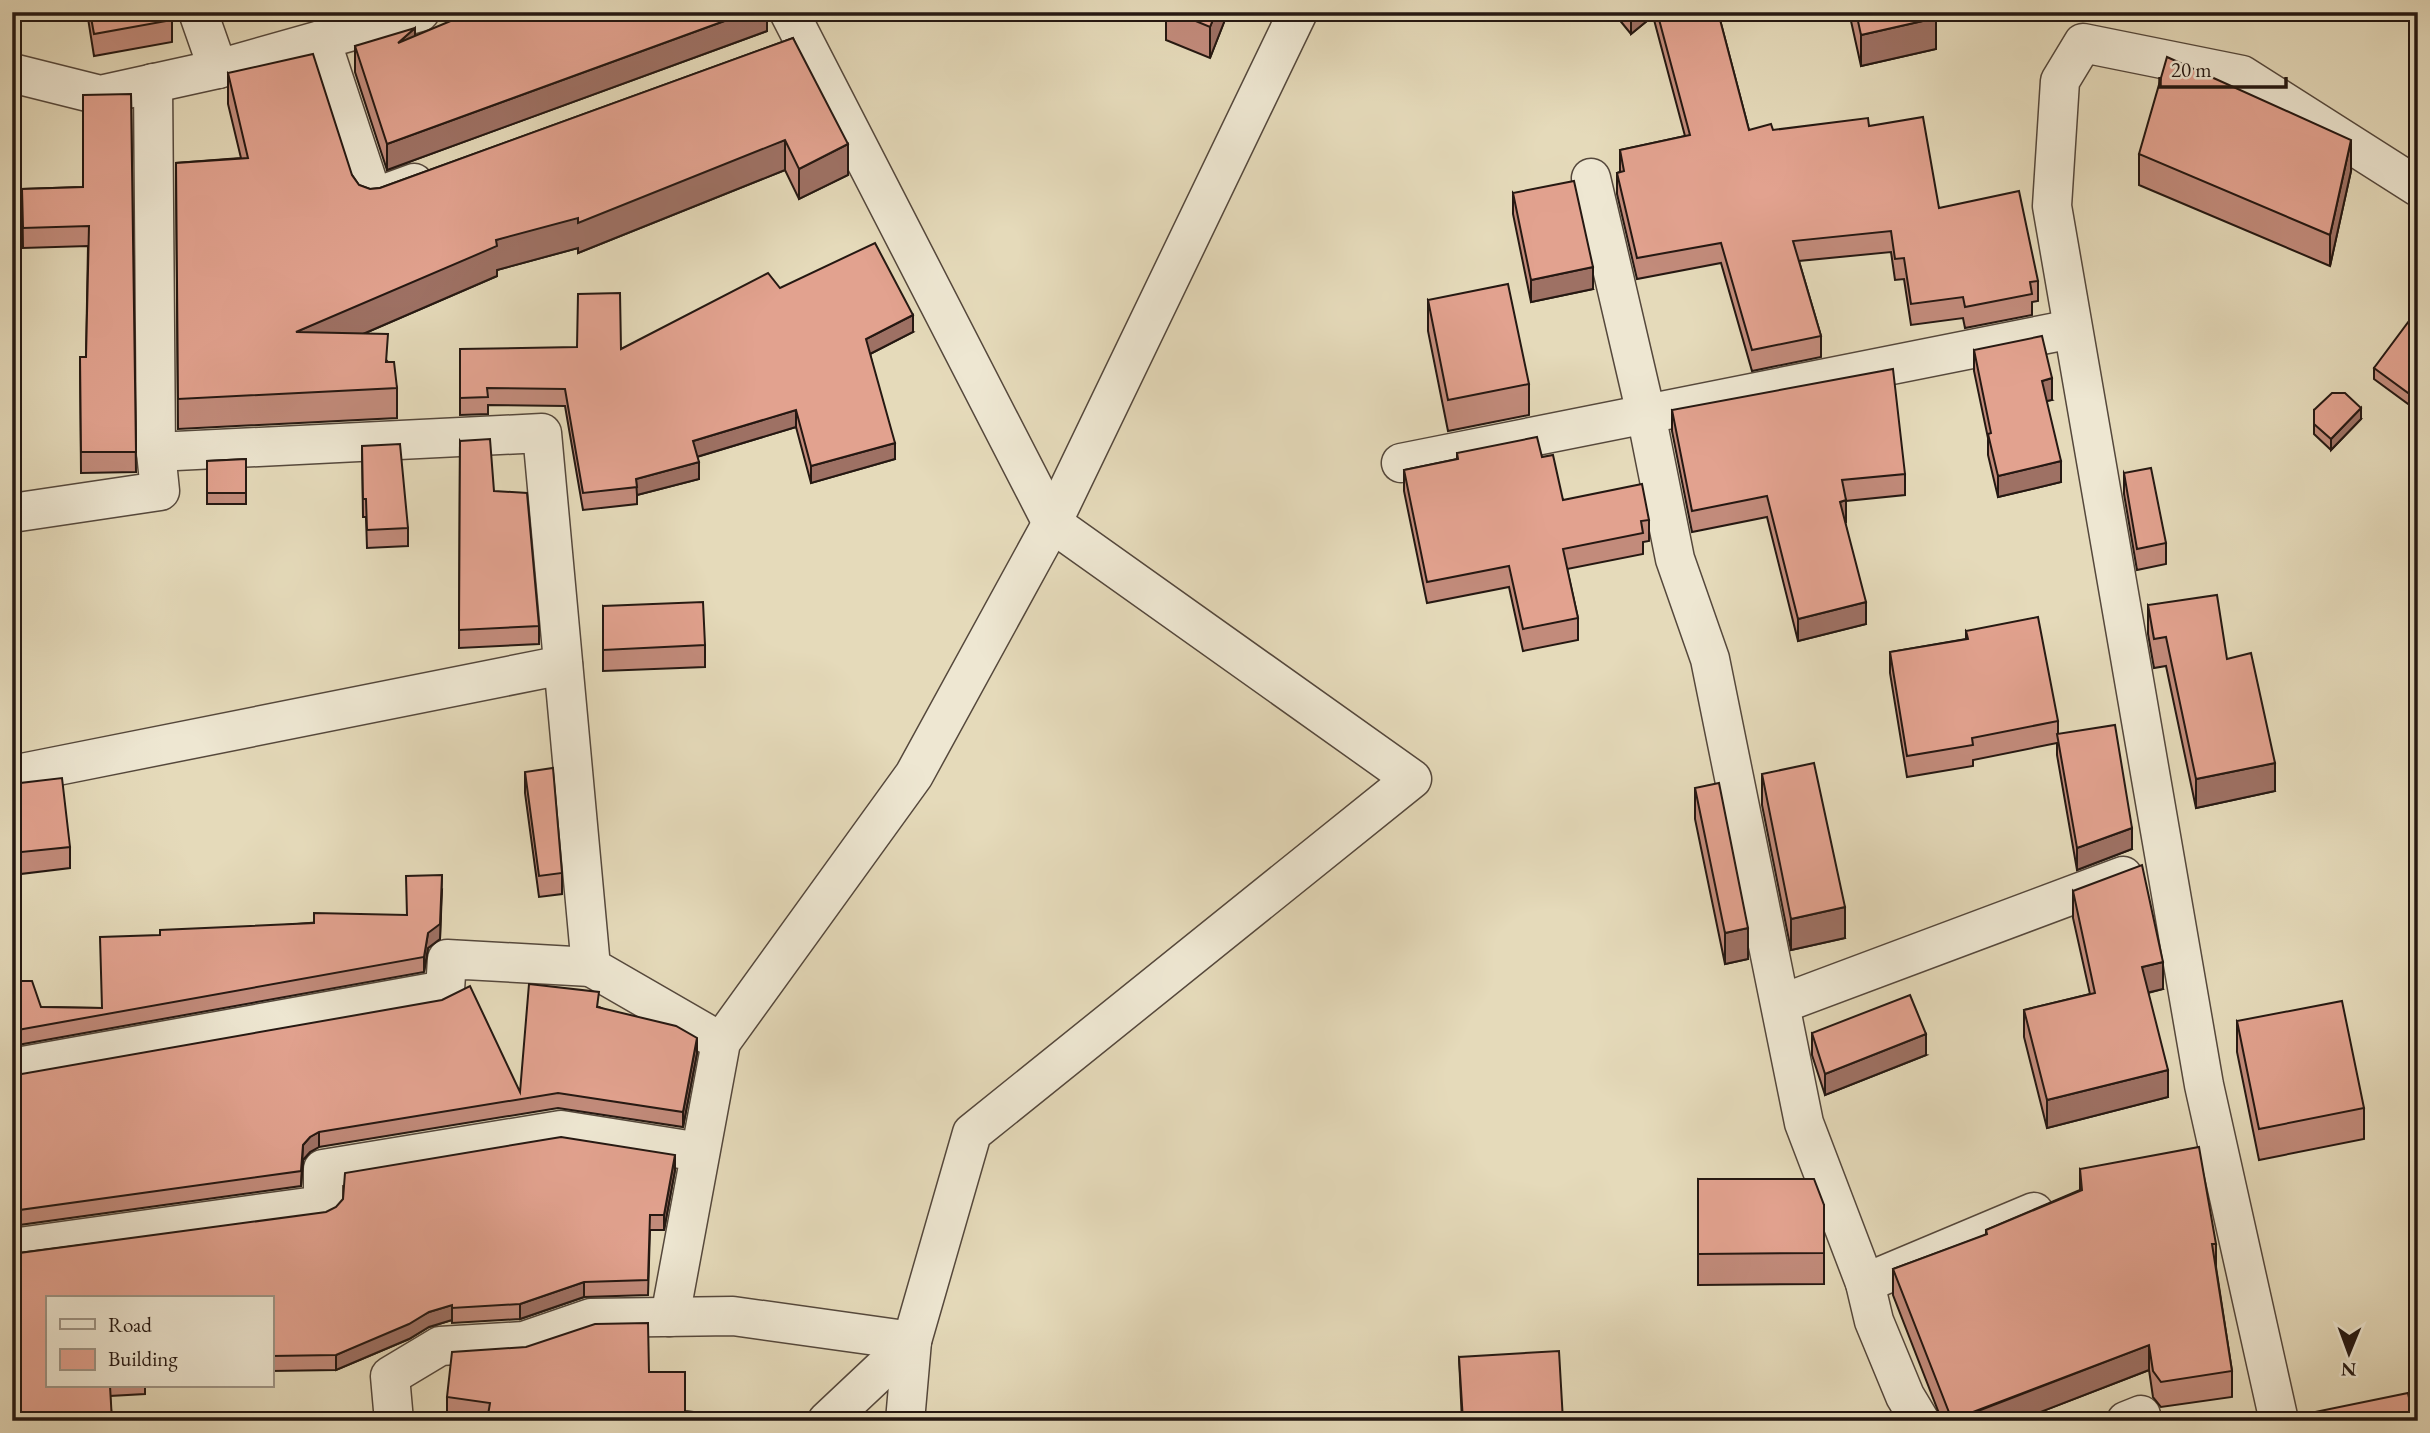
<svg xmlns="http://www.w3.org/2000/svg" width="2430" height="1433" viewBox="0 0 2430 1433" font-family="'EB Garamond',serif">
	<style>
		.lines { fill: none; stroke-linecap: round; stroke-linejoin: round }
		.minor-casing { stroke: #55483c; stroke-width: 41 }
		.minor { stroke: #eee7d2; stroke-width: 38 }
		.wall { fill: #c28b7b; stroke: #251812; stroke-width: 2 }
		.shaded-wall { fill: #9e7164; stroke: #251812; stroke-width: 2 }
		.building { fill: #e2a28f; stroke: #251812; stroke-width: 2 }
	</style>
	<rect width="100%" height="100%" fill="#e5daba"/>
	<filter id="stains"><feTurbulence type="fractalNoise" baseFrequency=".00286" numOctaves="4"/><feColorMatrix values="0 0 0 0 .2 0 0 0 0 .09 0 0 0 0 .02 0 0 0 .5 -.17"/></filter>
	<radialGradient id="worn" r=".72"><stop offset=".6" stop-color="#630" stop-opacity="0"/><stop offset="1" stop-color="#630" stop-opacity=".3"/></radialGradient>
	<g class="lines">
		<defs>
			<g id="minor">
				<polyline points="198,12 218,69"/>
				<polyline points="789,12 1052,523 1412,779 972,1133 912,1341 905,1421"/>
				<polyline points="321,40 373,198 414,183"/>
				<polyline points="12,73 100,95 218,69 420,12"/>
				<polyline points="153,83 156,452"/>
				<polyline points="1591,178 1646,414 1675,559 1710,659 1804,1123 1865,1283 1874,1321 1905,1396 1920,1421"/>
				<polyline points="1401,463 2072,329"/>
				<polyline points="12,513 160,491 156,452 542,433 591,967 721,1042"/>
				<polyline points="12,775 563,665"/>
				<polyline points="1781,1004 2123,876"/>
				<polyline points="12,1068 445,990 447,959 591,967"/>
				<polyline points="12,1248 323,1205 323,1169 561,1130 700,1152"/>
				<polyline points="1865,1283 2034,1212"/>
				<polyline points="670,1317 721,1042 914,775 1052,523 1298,12"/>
				<polyline points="394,1421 390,1376 440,1346 524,1341 591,1318 733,1316 912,1341"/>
				<polyline points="827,1421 912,1341"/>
				<polyline points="2126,1421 2141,1415"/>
				<polyline points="2279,1421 2204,1085 2052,206 2060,81 2083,43 2242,75 2418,187"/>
			</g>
		</defs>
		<!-- minor casing -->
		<use href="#minor" class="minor-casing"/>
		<!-- minor -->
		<use href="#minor" class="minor"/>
	</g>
	<!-- wall -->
	<g class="wall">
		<polygon points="87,12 171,12 172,20 172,42 94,56"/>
		<polygon points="767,12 767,31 387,170 355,72 355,46 415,37"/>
		<polygon points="1166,12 1228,12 1210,58 1166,40"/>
		<polygon points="1613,12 1718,12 1749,130 1773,130 1869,126 1939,208 2038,281 2038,301 2032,302 2032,315 1965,328 1963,318 1911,325 1904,279 1895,280 1891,252 1799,261 1821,336 1821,357 1752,371 1721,263 1637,279 1617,194 1617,173 1620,172 1620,150 1685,136 1653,16 1631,34"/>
		<polygon points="1849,12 1935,12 1936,49 1861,66"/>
		<polygon points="793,38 848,175 799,199 785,170 578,253 578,248 497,270 497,276 363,334 388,362 397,388 397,418 178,429 176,163 241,158 228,104 228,73 352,175 359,185 370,189 380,188"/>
		<polygon points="131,94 136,472 81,473 80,357 86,357 88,246 23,248 22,189 83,187"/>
		<polygon points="2139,154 2351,171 2330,266 2139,185"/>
		<polygon points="1513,193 1593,289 1531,302 1513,214"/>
		<polygon points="780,288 913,332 870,354 895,459 811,483 796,427 697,457 699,479 637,495 637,504 583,510 565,406 488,405 488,414 460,415 460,349 621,349"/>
		<polygon points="1428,300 1529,384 1529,415 1448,431 1428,331"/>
		<polygon points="2418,325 2418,405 2415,409 2374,379 2374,368"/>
		<polygon points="1974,350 2052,400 2046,401 2061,482 1998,497 1988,455 1988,438 1974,371"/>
		<polygon points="1672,410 1905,474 1905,495 1846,501 1846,522 1845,522 1866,624 1798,641 1767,517 1692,532 1672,431"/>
		<polygon points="2314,410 2361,419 2331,450 2314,434"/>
		<polygon points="460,441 494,491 539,626 539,644 459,648"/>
		<polygon points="362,446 408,528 408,546 367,548 366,517 363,517"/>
		<polygon points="1457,453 1542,457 1563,500 1649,520 1649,541 1643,542 1643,554 1567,569 1578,618 1578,640 1523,651 1509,587 1427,603 1404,491 1404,470 1457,459"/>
		<polygon points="246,459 246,504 207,504 207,461"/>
		<polygon points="2124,473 2166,543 2166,564 2137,570 2124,494"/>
		<polygon points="2148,605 2227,659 2275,791 2196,808 2166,666 2154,668 2148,634"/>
		<polygon points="603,606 705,645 705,667 603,671"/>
		<polygon points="1966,631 2058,721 2058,734 2132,849 2077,870 2057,755 2057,743 1973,760 1973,766 1907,777 1890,673 1890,652 1966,639"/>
		<polygon points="525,772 562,873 562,894 539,897 525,793"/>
		<polygon points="1762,774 1845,938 1791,950 1762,805"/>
		<polygon points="12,784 70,847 70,868 12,875"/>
		<polygon points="1695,788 1748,959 1725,964 1695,819"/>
		<polygon points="442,890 440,939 428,948 424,972 12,1046 12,981 41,1007 102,1008 160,935 407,915"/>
		<polygon points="2073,891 2163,989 2148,993 2168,1097 2047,1128 2024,1037 2024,1010 2090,994 2073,918"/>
		<polygon points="599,1007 697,1053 683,1127 558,1108 319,1147 310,1152 303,1160 301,1186 12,1226 12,1074 520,1092"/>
		<polygon points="2237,1021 2364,1108 2364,1139 2259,1160 2237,1052"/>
		<polygon points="1812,1033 1926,1055 1825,1095 1812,1055"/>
		<polygon points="2080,1169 2216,1244 2216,1267 2232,1371 2232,1397 2161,1407 2153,1397 2149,1370 2017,1421 1942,1421 1893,1295 1893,1269 1986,1235 1986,1230 2080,1190"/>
		<polygon points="675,1170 664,1230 650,1230 648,1295 584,1297 520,1319 452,1323 452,1320 429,1327 409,1339 336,1370 271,1371 271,1298 47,1386 146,1386 145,1386 145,1394 110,1396 112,1421 12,1421 12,1254"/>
		<polygon points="1698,1179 1824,1205 1824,1284 1698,1285"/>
		<polygon points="1459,1357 1563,1421 1462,1421"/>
		<polygon points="649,1372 685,1411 487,1419 447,1412 447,1397"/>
	</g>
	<!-- shaded-wall -->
	<g class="shaded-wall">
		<polygon points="749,12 767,12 767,31 387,170 387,144"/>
		<polygon points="1216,12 1228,12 1210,58 1210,27"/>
		<polygon points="1632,12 1653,12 1653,16 1631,34 1631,13"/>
		<polygon points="1936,18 1936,49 1861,66 1861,35"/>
		<polygon points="415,28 415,54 398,43"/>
		<polygon points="785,140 785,170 578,253 578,248 497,270 497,276 296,363 296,332 496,240"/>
		<polygon points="2351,140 2351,171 2330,266 2330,235"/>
		<polygon points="848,144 848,175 799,199 799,169"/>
		<polygon points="1593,267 1593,289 1531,302 1531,280"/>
		<polygon points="913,315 913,332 866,356 866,339"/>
		<polygon points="2052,378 2052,400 2042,402 2042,381"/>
		<polygon points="2418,394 2418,405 2415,409 2415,398"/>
		<polygon points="2361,408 2361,419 2331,450 2331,439"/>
		<polygon points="796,410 796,427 693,458 693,441"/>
		<polygon points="895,443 895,459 811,483 811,466"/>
		<polygon points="2061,461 2061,482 1998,497 1998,476"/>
		<polygon points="699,462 699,479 637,495 636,479"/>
		<polygon points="1846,500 1846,522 1840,523 1840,502"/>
		<polygon points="1866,602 1866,624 1798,641 1798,619"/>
		<polygon points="2275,763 2275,791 2196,808 2196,779"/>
		<polygon points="2132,828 2132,849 2077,870 2077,848"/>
		<polygon points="442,875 440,939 428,948 424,972 424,957 428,933"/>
		<polygon points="1845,907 1845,938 1791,950 1791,919"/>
		<polygon points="1748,928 1748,959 1725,964 1725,933"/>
		<polygon points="2163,962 2163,989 2142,994 2142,967"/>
		<polygon points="1926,1034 1926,1055 1825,1095 1825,1074"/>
		<polygon points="697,1038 697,1053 683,1127 683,1112"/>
		<polygon points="2168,1070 2168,1097 2047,1128 2047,1100"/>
		<polygon points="319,1132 319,1147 310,1152 303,1160 301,1186 303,1145 310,1137"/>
		<polygon points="675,1155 675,1170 664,1230 664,1215"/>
		<polygon points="584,1282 584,1297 520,1319 520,1304"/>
		<polygon points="452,1305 452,1320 429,1327 409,1339 336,1370 336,1355 429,1312"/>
		<polygon points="2149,1345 2149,1370 2017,1421 1952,1421"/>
	</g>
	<!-- building -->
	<g class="building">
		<polygon points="90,12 171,12 172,20 94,34"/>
		<polygon points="472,12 749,12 387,144 355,46 415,28 398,43"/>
		<polygon points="1174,12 1216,12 1210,27"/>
		<polygon points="1657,12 1718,12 1749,130 1771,124 1773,130 1868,118 1869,126 1923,117 1939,208 2019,191 2038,281 2030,282 2032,294 1965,307 1963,297 1911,304 1904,258 1895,259 1891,231 1793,241 1821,336 1752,350 1721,243 1637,258 1617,173 1624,171 1620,150 1690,135"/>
		<polygon points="1856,12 1935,12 1936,18 1861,35"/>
		<polygon points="793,38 848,144 799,169 785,140 578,223 578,218 496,240 497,246 296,332 388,334 386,362 394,362 397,388 178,399 176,163 248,158 228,73 313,54 352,175 359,185 370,189 380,188"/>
		<polygon points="2167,57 2351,140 2330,235 2139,154"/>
		<polygon points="131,94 136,452 81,452 80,357 86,357 89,226 23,228 22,189 83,187 83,95"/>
		<polygon points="1574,181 1593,267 1531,280 1513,193"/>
		<polygon points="875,243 913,315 866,339 895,443 811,466 796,410 693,441 699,462 636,479 637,487 583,493 565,389 487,388 488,397 460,398 460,349 577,347 578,294 620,293 621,349 768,273 780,288"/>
		<polygon points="1508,284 1529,384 1448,400 1428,300"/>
		<polygon points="2409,321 2416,327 2418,325 2418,394 2415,398 2374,368"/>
		<polygon points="2042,336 2052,378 2042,381 2061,461 1998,476 1988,434 1991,433 1974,350"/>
		<polygon points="1893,369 1905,474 1842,480 1846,500 1840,502 1866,602 1798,619 1767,496 1692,511 1672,410"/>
		<polygon points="2332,393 2345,393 2361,408 2331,439 2314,424 2314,410"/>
		<polygon points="1537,437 1542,457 1553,455 1563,500 1642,484 1649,520 1641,521 1643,533 1563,549 1578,618 1523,629 1509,566 1427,582 1404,470 1458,459 1457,453"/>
		<polygon points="490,439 494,491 527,493 539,626 459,630 460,441"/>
		<polygon points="400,444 408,528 367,530 366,499 363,499 362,446"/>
		<polygon points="246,459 246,493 207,493 207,461"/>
		<polygon points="2151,468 2166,543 2137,549 2124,473"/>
		<polygon points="2217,595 2227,659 2251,653 2275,763 2196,779 2166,637 2154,639 2148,605"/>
		<polygon points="703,602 705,645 603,650 603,606"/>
		<polygon points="2038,617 2058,721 1972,738 1973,745 1907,756 1890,652 1968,639 1966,631"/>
		<polygon points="2115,725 2132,828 2077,848 2057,734"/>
		<polygon points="1814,763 1845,907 1791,919 1762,774"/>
		<polygon points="553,768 562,873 539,876 525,772"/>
		<polygon points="62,778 70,847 12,853 12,784"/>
		<polygon points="1719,783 1748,928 1725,933 1695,788"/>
		<polygon points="2142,865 2163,962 2142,967 2168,1070 2047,1100 2024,1010 2095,993 2073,891"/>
		<polygon points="442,875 440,924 428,933 424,957 12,1031 12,981 32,981 41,1007 102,1008 100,937 160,935 160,930 314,923 314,913 407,915 406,876"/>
		<polygon points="529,984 599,992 597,1007 676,1026 697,1038 683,1112 558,1093 319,1132 310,1137 303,1145 301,1171 12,1211 12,1074 16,1075 442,1000 470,986 520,1092"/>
		<polygon points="1910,995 1926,1034 1825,1074 1812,1033"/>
		<polygon points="2342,1001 2364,1108 2259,1129 2237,1021"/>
		<polygon points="561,1137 675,1155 664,1215 650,1215 648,1280 584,1282 520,1304 452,1308 452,1305 429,1312 409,1324 336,1355 271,1356 271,1298 47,1298 47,1386 110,1386 112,1421 48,1421 48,1412 12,1414 12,1254 326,1212 336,1207 343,1199 345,1173"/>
		<polygon points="2199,1147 2216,1244 2212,1244 2232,1371 2161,1382 2153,1371 2149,1345 1952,1420 1893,1269 1987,1234 1986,1230 2082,1190 2080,1169"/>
		<polygon points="1698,1179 1814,1179 1824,1205 1824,1253 1698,1254"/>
		<polygon points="648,1323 649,1372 685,1372 685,1411 693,1412 693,1421 487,1421 490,1403 447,1397 452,1352 526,1347 595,1324"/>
		<polygon points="1559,1351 1563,1421 1463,1421 1459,1357"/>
		<polygon points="2408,1393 2414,1421 2317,1421 2315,1412"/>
	</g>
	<!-- margin -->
	<rect width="2430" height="1433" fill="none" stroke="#e5daba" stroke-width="42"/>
	<rect x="14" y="14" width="2402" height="1405" fill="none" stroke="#251812" stroke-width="3.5"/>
	<rect x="21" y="21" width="2388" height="1391" fill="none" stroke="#251812" stroke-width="2"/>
	<!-- legend -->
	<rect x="46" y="1296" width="228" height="91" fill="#eee7d2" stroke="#9e9485" stroke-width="2"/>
	<rect x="60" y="1319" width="35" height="10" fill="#eee7d2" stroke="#9e9485" stroke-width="2"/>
	<text x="108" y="1332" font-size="21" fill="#251812">Road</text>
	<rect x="60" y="1349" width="35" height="21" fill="#e2a28f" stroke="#9e9485" stroke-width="2"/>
	<text x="108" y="1366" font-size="21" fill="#251812">Building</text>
	<!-- north arrow -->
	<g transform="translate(2349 1353) rotate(181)" stroke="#eee7d2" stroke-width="5" paint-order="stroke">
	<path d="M0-5L12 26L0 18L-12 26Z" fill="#251812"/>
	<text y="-10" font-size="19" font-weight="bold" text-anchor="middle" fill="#251812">N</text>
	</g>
	<!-- scale -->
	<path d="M2160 77v10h126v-10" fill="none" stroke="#251812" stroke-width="3.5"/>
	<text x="2171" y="77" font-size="21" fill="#251812" stroke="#eee7d2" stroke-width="5" paint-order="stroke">20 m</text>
	<rect width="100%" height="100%" filter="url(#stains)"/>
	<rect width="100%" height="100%" fill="url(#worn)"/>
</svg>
